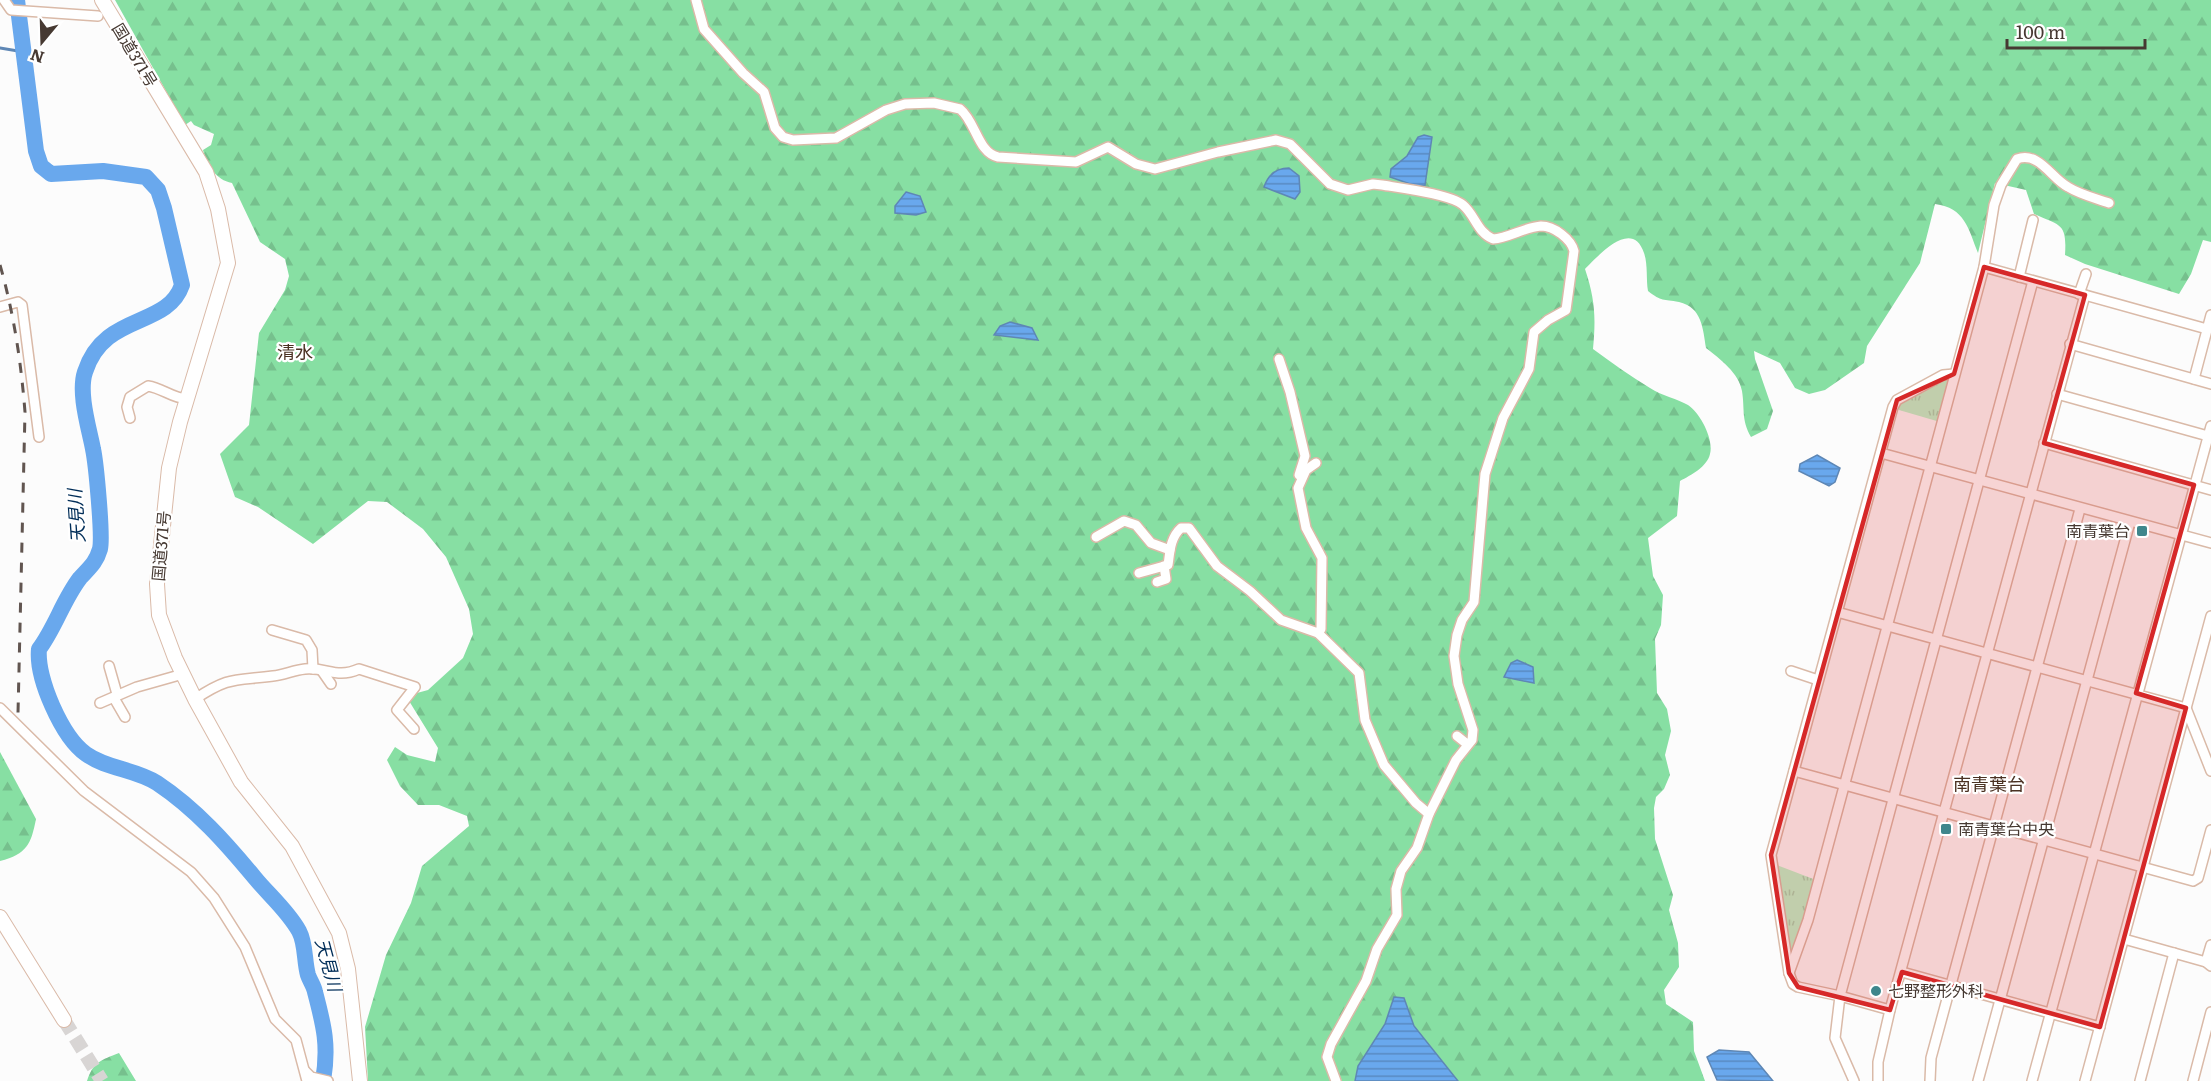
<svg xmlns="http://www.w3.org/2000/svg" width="2211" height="1081" viewBox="0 0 2211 1081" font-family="Literata,'Noto Sans JP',serif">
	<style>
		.grass { fill: url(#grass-tufts) }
		.forest { fill: url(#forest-firs) }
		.water { fill: url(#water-rules); stroke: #5e87b5; stroke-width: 1.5 }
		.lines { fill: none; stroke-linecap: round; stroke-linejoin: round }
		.stream { stroke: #5e87b5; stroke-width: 3 }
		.river { stroke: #69a8ed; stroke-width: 16 }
		.highway-tunnel { stroke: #d8d5d4; stroke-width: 14; stroke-dasharray: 14 7; stroke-linecap: butt }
		.minor-casing { stroke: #dabaa8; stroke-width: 12 }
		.highway-casing { stroke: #dabaa8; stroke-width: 16 }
		.minor { stroke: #fff; stroke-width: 9 }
		.highway { stroke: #fff; stroke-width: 14 }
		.rail { stroke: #615550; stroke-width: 3; stroke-dasharray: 10 10; stroke-linecap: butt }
		.marked { fill: #d62828; fill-opacity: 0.2; stroke: #d62828; stroke-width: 4.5; stroke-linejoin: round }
		.poi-dot { fill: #3f868c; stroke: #fff; stroke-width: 2 }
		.labels { text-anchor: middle; stroke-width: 4.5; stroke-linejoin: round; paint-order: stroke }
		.street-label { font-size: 16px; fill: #463932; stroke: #fff }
		.poi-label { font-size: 16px; fill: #463932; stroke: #fff; text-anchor: start }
		.neighbourhood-label { font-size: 18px; fill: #4a3122; stroke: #fff }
		.water-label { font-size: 18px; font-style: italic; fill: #002d58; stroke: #fff }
	</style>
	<defs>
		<pattern id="grass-tufts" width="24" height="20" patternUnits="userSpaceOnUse" patternTransform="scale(1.5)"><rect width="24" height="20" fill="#bcf8cd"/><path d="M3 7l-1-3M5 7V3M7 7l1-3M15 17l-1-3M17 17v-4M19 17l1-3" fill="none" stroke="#a3d5b0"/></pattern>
		<pattern id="forest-firs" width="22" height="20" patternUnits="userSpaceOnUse" patternTransform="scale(1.5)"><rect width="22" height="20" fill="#87dfa3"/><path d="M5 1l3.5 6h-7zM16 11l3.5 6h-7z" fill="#76c08d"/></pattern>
		<pattern id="water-rules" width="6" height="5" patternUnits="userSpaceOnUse" patternTransform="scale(1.5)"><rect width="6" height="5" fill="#69a8ed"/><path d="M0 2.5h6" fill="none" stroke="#588ac1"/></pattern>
	</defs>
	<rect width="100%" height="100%" fill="#fcfcfc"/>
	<!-- grass -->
	<g class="grass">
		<polygon points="1953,375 1940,422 1899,410 1896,406 1904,397"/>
		<polygon points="1774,864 1816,880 1790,966"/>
	</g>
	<!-- forest -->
	<g class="forest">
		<path d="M115 0H2211V242L2203 240 2191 274 2179 294 2085 264 2065 255C2067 223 2061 226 2034 214L2026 190 1995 183 1978 253C1968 228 1965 208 1935 204L1920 263 1867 346 1864 363 1825 390 1809 394 1795 388 1780 363 1754 351 1755 359 1773 411 1767 429 1751 437C1741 419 1745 410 1742 391 1739 373 1720 359 1706 348 1703 329 1702 307 1679 302 1663 299 1662 302 1648 291 1646 280 1648 264 1644 253 1632 217 1597 257 1585 269 1595 299 1596 317 1593 349 1612 363 1630 376 1650 388 1662 396 1678 399 1688 405 1700 413 1714 439 1710 454 1707 467 1691 475 1680 481L1677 516 1648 538 1653 576 1663 595 1661 625 1655 639 1657 693 1667 709 1671 731 1665 755 1670 775 1664 789 1656 797 1654 808 1655 839 1673 895 1669 910 1678 943 1679 967 1664 990 1666 1004 1693 1022 1694 1051 1705 1081H368L365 1027 386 955 411 903 422 866 469 826 467 816 439 805H418L400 786 387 760 395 747 407 755 435 762 438 748 406 696 428 690 463 658 473 634 469 609 446 557 423 529 387 502 368 501 313 544 258 507 235 497 220 454 249 425 259 333 285 290 289 276 285 259 260 242 232 183C216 180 207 165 203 150L211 145 214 134 194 125 191 121 185 125Z"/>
		<path d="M0 752 36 819C31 844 27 854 0 861Z"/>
		<path d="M119 1053 136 1081H87C93 1062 101 1060 119 1053Z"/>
	</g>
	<!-- water -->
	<g class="water">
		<polygon points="1424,135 1432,137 1425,185 1416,186 1390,177 1391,169 1407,156 1418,137"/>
		<path d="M1289 168 1299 176 1300 192 1295 199 1264 187C1268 175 1276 168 1289 168Z"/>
		<polygon points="906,192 920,196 926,212 916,215 895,213 895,206"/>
		<polygon points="1010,322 1032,328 1038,340 994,335 1000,326"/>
		<polygon points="1817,455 1840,468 1835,482 1829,486 1799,471 1800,464"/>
		<polygon points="1517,660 1533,667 1534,683 1504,677 1511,663"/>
		<polygon points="1394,997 1404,998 1414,1026 1458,1081 1355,1081 1358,1066 1385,1024"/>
		<polygon points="1719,1050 1749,1052 1773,1081 1717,1080 1707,1057"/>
	</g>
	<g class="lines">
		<!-- stream -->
		<polyline class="stream" points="0,48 24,52"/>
		<!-- river -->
		<path class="river" d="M17 0 36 151 41 166 51 174 103 171 146 177 158 190 164 208 182 285C167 329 104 312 85 372 78 393 89 428 93 449 96 463 103 536 100 549 96 563 89 568 80 578 63 600 55 628 39 649 36 678 62 737 86 754 107 769 135 769 157 783 196 809 226 843 255 878 269 895 288 911 299 931 306 944 304 961 308 975 310 981 314 986 315 992 324 1026 329 1046 323 1081"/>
		<!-- highway-tunnel -->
		<polyline class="highway-tunnel" points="64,1020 102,1081"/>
		<defs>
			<g id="minor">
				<polyline points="4,0 11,10 98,16"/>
				<path d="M696 0 704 29 743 73 764 92 775 128 783 137 793 140 836 138 886 110 905 104 934 103 960 109C976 122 978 153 998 157L1076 162 1108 147 1136 164 1155 169 1218 152 1276 140 1290 144 1330 184 1348 190 1373 184 1382 185C1400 188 1451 194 1463 205 1475 215 1477 232 1493 239 1509 238 1525 227 1541 226 1554 226 1571 239 1574 251L1566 310 1548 320 1534 332 1529 369 1503 418 1485 474 1474 602 1462 620 1457 635 1454 656 1458 684 1473 730 1472 740 1456 760 1429 814 1417 848 1401 871 1396 889 1397 915 1377 949 1366 981 1331 1044 1327 1057 1336 1081"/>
				<polyline points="1984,267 2207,329"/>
				<polyline points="2019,277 2033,220"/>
				<polyline points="2079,294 2086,274"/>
				<polyline points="0,307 18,302 22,305 39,437"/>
				<polyline points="2070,344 2211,384"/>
				<polyline points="1279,359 1290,392 1305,456 1299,475"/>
				<polyline points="2194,379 2211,315"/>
				<polyline points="2057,394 2208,436"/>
				<path d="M130 418 127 407 130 397 148 386C162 388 172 398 187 399"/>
				<polyline points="2044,443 2211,490"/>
				<polyline points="1881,453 2211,543"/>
				<polyline points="1316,463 1306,470 1298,488 1306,528 1322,558 1321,629 1318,633"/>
				<polyline points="1096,537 1124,521 1136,525 1151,543 1170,550"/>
				<path d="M1139 573 1168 565C1170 552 1170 538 1181 528H1189L1217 566 1250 591 1281 620 1318 633 1359 673 1365 720 1384 765 1416 803 1429 814"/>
				<polyline points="1157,582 1166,579 1164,566"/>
				<polyline points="1837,612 2186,708 2211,771"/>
				<polyline points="272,630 306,640 312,650 313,669"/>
				<polyline points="109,666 117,694"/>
				<polyline points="322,671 331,684"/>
				<polyline points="1791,671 1818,680"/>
				<polyline points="114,698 125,717"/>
				<path d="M195 699C230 676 234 681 273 676 284 675 294 670 305 669 327 667 336 679 359 669L415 687 397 710 414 729"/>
				<polyline points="100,703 137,687 183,674"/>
				<polyline points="0,708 84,791 191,872 214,898 245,947 275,1019 296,1040 307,1081"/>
				<polyline points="1457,736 1467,744"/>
				<polyline points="1794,771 2193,881 2198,878 2211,830"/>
				<polyline points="2124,939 2206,962 2211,966"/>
				<polyline points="2206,962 2211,945"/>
				<polyline points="1902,972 2100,1027"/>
				<path d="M1789 973 1808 920 1984 267 1994 205 2001 185 2017 159C2039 151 2051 178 2068 187 2081 195 2095 198 2109 203"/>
				<polyline points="1890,1010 1840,996 2033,281"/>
				<polyline points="305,1071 311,1077 328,1081"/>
				<polyline points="1854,1081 1835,1038 1840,996 1798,987 1793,984 1789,973 1771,855 1893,407 1897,400 1943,375 1954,374"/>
				<polyline points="1878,1081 1878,1062 1890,1010 2085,295"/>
				<polyline points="1930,1081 1931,1058 2080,509"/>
				<polyline points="1978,1081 2130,522"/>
				<polyline points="2032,1081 2211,426"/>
				<polyline points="2085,1081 2211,616"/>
				<polyline points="2140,1081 2174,953"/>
				<polyline points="2193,1081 2211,1012"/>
			</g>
			<g id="highway">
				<polyline points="102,0 206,172 218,209 228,263 180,422 169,468 157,584 159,615 175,658 195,699 241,782 292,846 339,933 348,969 360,1081"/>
				<polyline points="0,917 64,1020"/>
			</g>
		</defs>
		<!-- minor casing -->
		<use href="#minor" class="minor-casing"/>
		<!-- highway casing -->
		<use href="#highway" class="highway-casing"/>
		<!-- minor -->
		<use href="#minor" class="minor"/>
		<!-- highway -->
		<use href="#highway" class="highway"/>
		<!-- rail -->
		<path class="rail" d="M0 265C14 314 21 362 25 412L18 713"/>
	</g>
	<!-- marked area -->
	<path class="marked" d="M1984 267 2085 295 2044 443 2194 485 2136 693 2186 708 2100 1027 1902 972 1890 1010 1798 987 1789 973 1771 855 1897 400 1954 374Z"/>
	<!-- markers -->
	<g class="poi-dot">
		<rect x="2136" y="525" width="12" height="12" rx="3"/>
		<rect x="1940" y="823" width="12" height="12" rx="3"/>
		<circle cx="1876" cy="991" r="6"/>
	</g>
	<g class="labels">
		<!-- street labels -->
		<g class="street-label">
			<text transform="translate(135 55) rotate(59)" y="6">国道371号</text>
			<text transform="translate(161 546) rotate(-85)" y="6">国道371号</text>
		</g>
		<!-- poi labels -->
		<g class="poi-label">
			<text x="2130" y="537" text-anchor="end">南青葉台</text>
			<text x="1958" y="835">南青葉台中央</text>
			<text x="1888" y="997">七野整形外科</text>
		</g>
		<!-- neighbourhood labels -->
		<g class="neighbourhood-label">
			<text x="295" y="359">清水</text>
			<text x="1989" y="791">南青葉台</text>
		</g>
		<!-- water labels -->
		<g class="water-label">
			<text transform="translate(77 516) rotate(-94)" y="6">天見川</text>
			<text transform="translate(328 965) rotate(75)" y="6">天見川</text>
		</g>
	</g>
	<!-- north arrow -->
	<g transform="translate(42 42) rotate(199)" stroke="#ffffff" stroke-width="4.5" paint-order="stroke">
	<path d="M0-4.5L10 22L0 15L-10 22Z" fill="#463932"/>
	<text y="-9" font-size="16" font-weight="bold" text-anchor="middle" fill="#463932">N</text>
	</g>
	<!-- scale -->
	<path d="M2007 39v9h138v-9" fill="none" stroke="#463932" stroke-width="3"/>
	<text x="2016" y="39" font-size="18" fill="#463932" stroke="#ffffff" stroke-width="4.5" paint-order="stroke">100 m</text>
</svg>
